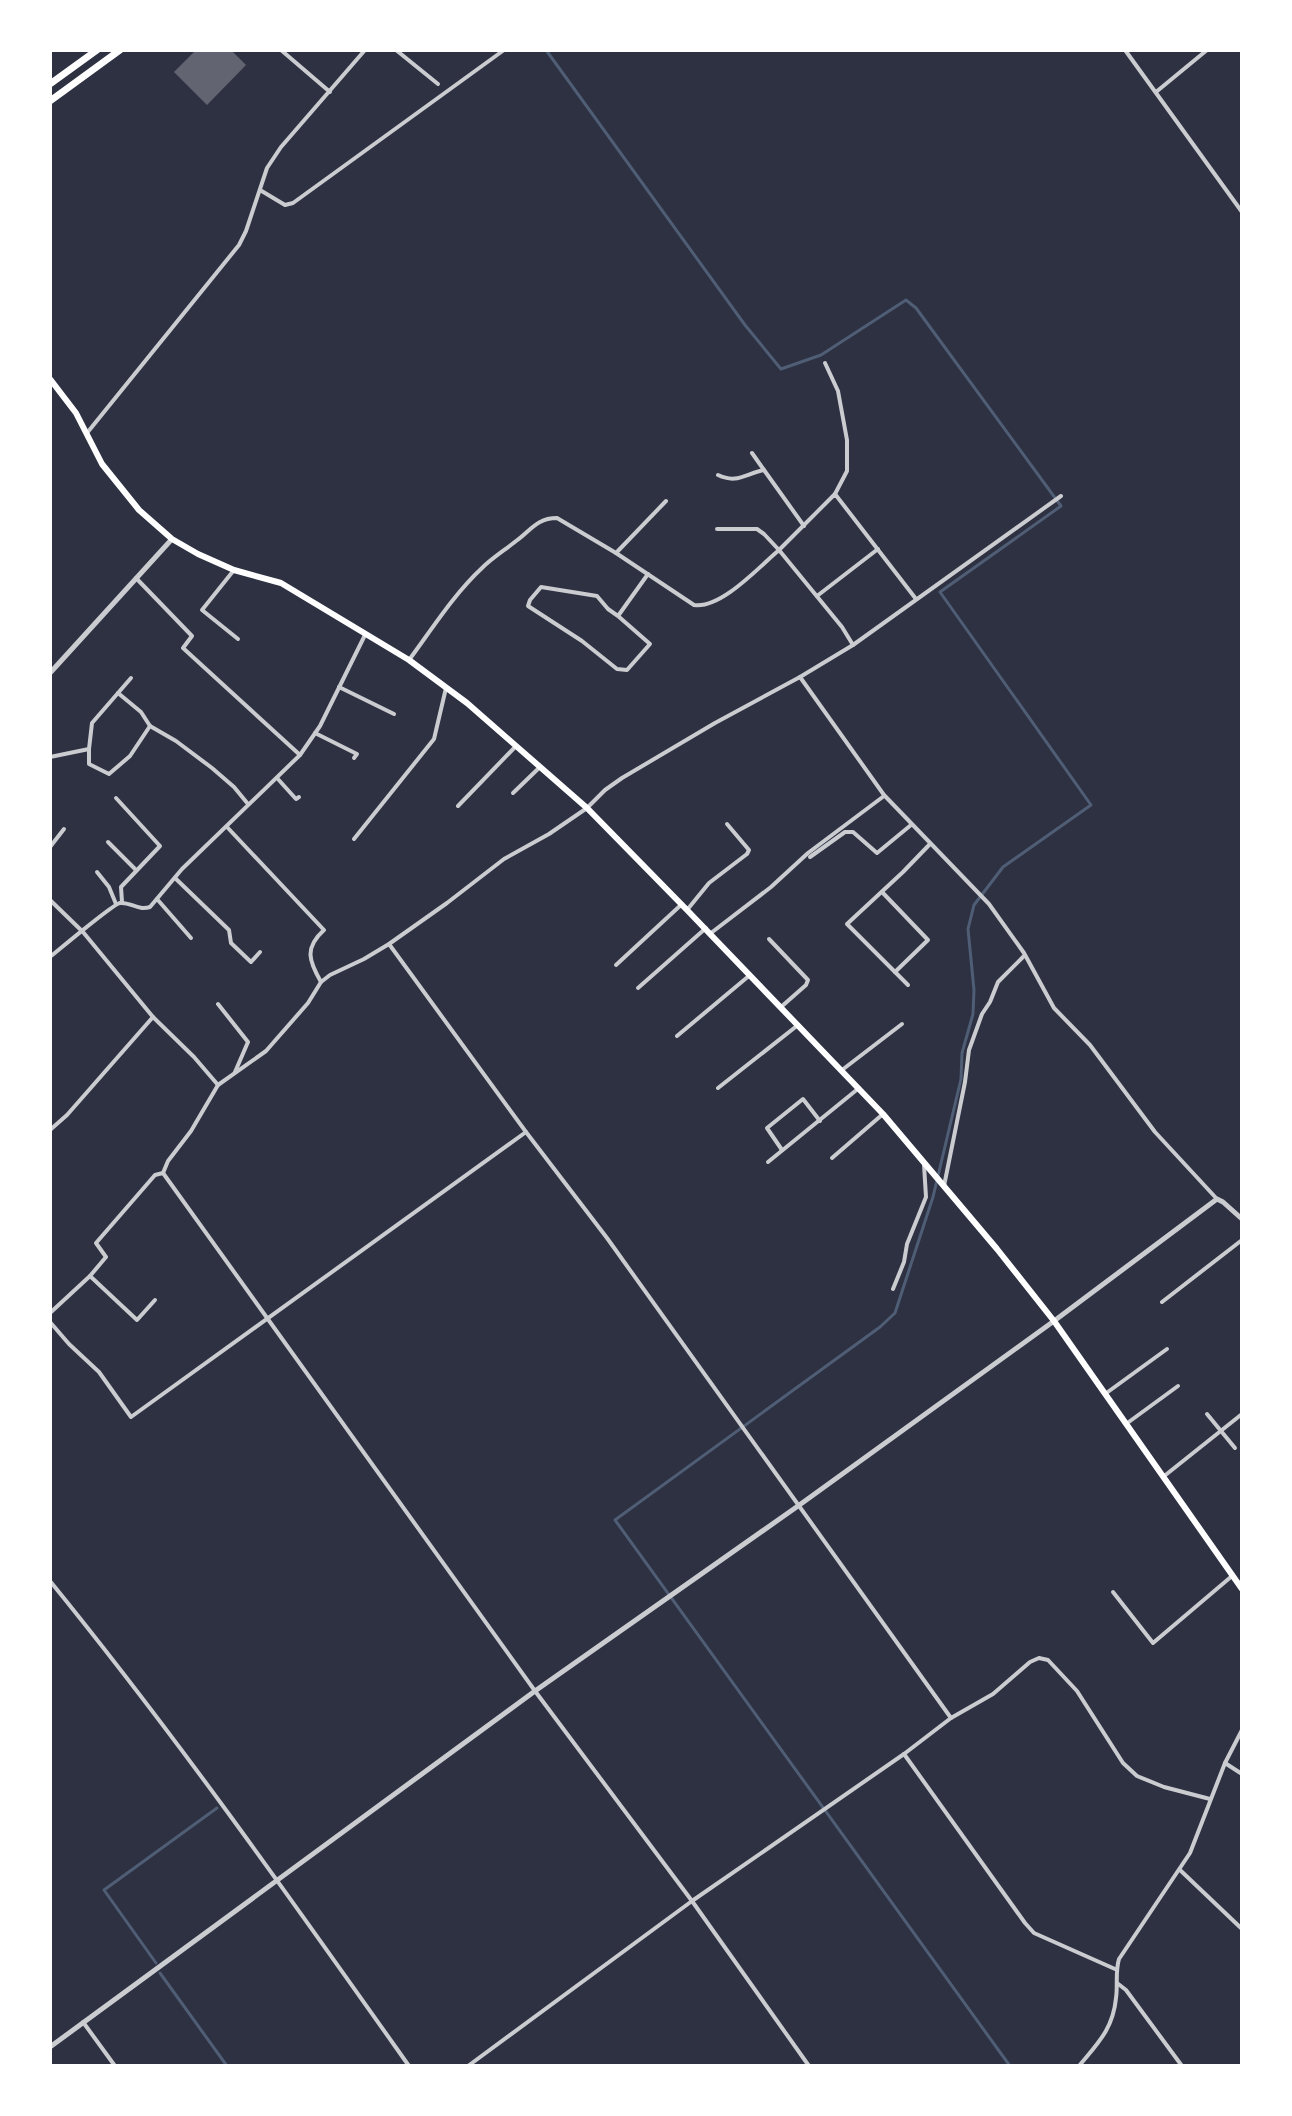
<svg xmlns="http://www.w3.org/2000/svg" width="1292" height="2116" viewBox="0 0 1292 2116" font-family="'Alegreya Sans',sans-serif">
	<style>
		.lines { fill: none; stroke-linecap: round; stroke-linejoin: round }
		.stream { stroke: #4f5d75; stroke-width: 3 }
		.building { fill: #626471 }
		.minor { stroke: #caccd0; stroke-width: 4 }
		.tertiary { stroke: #caccd0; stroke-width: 5 }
		.secondary { stroke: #fff; stroke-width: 6 }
		.trunk { stroke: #fff; stroke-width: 7 }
	</style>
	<rect width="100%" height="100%" fill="#2d3142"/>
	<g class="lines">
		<!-- stream -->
		<g class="stream">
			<polyline points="546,50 745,325 781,369 821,355 906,300 916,308 1061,506 940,592 1091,805 1003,867 974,905 968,929 974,990 973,1014 962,1053 961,1079 933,1197 895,1313 880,1327 615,1520 1010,2066"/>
			<polyline points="156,1963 104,1890 217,1808"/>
			<polyline points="160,1973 227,2066"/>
		</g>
	</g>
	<!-- building -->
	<polygon class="building" points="196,50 231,50 246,65 207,105 174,72"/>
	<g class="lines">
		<!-- minor -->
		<g class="minor">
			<polyline points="281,50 330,92"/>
			<polyline points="396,50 438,84"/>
			<polyline points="1125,50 1242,212"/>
			<polyline points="1156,92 1207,50"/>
			<polyline points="260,190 285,205 293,203 504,50"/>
			<polyline points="825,363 838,391 847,440 847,471 835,494"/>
			<polyline points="87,433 239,245 246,231 267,168 281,147 365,50"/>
			<polyline points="752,453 764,470"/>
			<path d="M718 475C737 484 745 474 764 470L804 526"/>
			<polyline points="717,529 757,529 764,534 779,550 835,494 916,599"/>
			<polyline points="616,553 666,501"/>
			<polyline points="234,570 202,610 238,639"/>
			<polyline points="136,578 192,636 183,648 300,755"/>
			<polyline points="817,596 878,549"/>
			<polyline points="618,616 608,609 597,596 541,587 530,600 528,606 582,641 617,669 627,670 650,644 618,616 648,574"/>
			<path d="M409 660C432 629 454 594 482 568 492 558 505 550 516 541 531 530 537 518 557 518L616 553 694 605C721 609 759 567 779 550L842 627 853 645"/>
			<polyline points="800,677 884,795 989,904 1024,953 1054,1008 1090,1045 1155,1132 1217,1199"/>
			<polyline points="339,687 394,714"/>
			<polyline points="118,693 141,712 150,726 176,741 212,768 234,787 248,804"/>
			<polyline points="315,733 357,754 354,758"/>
			<polyline points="89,749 92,723 131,678"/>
			<polyline points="50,757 89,749 89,764 109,774 130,756 150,726"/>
			<polyline points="277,778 296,799 299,797"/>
			<polyline points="513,793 540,767"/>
			<polyline points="116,798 160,846 121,887 122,902"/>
			<polyline points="458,806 516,746"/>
			<path d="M227 827 324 930C304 948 309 961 321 982"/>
			<polyline points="354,839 434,739 446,688"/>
			<polyline points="108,842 136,870"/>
			<polyline points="50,847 64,829"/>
			<polyline points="810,857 845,832 853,832 877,853 911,825"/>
			<polyline points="97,872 109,887 116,904"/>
			<polyline points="175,878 229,930 231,943 251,962 260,952"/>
			<polyline points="882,892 928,940 895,972"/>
			<polyline points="157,899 191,938"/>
			<polyline points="50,900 83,932 153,1017 194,1057 218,1085"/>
			<polyline points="687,910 709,883 747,854 749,850 727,824"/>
			<polyline points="711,933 771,887 808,853 884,796"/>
			<polyline points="769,939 808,980 806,985 781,1007"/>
			<polyline points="389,944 526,1132 607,1238 951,1718"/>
			<path d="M50 957C60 949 113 904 120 903 131 902 138 911 150 907L182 869 300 755 320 726 365 635"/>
			<polyline points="616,965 682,904"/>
			<polyline points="908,985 847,924 903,872 930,844"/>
			<polyline points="638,988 706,928"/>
			<polyline points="218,1004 248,1042 235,1072"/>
			<polyline points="677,1036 750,975"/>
			<polyline points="842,1070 902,1024"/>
			<polyline points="718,1088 798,1025"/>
			<polyline points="50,1130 67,1115 153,1017"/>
			<polyline points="782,1150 767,1128 803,1099 820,1121"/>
			<polyline points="832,1158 883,1114"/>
			<polyline points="768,1162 859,1088"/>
			<polyline points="163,1173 535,1691 692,1901 809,2066"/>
			<polyline points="944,1186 965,1082 969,1050 982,1014 990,1002 998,982 1024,956"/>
			<polyline points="90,1276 137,1320 155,1300"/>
			<polyline points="893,1289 904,1262 907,1244 926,1197 924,1165"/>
			<polyline points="1162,1302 1242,1240"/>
			<polyline points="50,1313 90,1276 106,1257 96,1243 155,1175 163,1173 168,1161 191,1131 218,1085 266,1051 308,1003 321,982 330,975 364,959 389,944 447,903 504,859 549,834 587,808 605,790 622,778 715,723 800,677 853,645 1061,496"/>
			<polyline points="50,1322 69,1344 99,1372 131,1417 526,1132"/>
			<polyline points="1105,1394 1167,1349"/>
			<polyline points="1207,1414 1235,1448"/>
			<polyline points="1126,1424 1178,1386"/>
			<polyline points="1163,1477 1242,1414"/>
			<path d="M50 1581C177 1737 293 1902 409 2066"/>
			<polyline points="1113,1592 1153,1643 1232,1576"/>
			<polyline points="904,1754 1025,1923 1034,1933 1115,1969"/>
			<polyline points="1225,1763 1242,1774"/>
			<polyline points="1180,1870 1242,1929"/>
			<polyline points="1117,1983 1126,1990 1182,2066"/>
			<polyline points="83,2022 115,2066"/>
			<polyline points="468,2066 692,1901 904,1754 951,1718 993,1694 1030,1662 1039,1658 1048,1660 1077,1691 1123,1763 1137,1776 1164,1787 1210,1799"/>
			<path d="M1079 2066C1098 2043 1113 2029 1116 1998 1118 1985 1115 1972 1119 1959L1190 1853 1225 1763 1242 1730"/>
		</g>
		<!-- tertiary -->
		<g class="tertiary">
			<polyline points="50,673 172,539"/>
			<polyline points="50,2047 535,1691 798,1506 1054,1321 1217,1199 1223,1202 1242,1219"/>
		</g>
		<!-- secondary -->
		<polyline class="secondary" points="50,379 76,413 102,464 139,510 172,539 198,554 234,570 281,583 409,660 467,703 587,808 687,910 883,1114 997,1249 1054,1321 1242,1589"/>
		<!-- trunk -->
		<g class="trunk">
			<polyline points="50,84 97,50"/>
			<polyline points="50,101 120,50"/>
		</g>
	</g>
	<!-- border -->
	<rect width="1292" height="2116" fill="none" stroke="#ffffff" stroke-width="104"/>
</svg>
